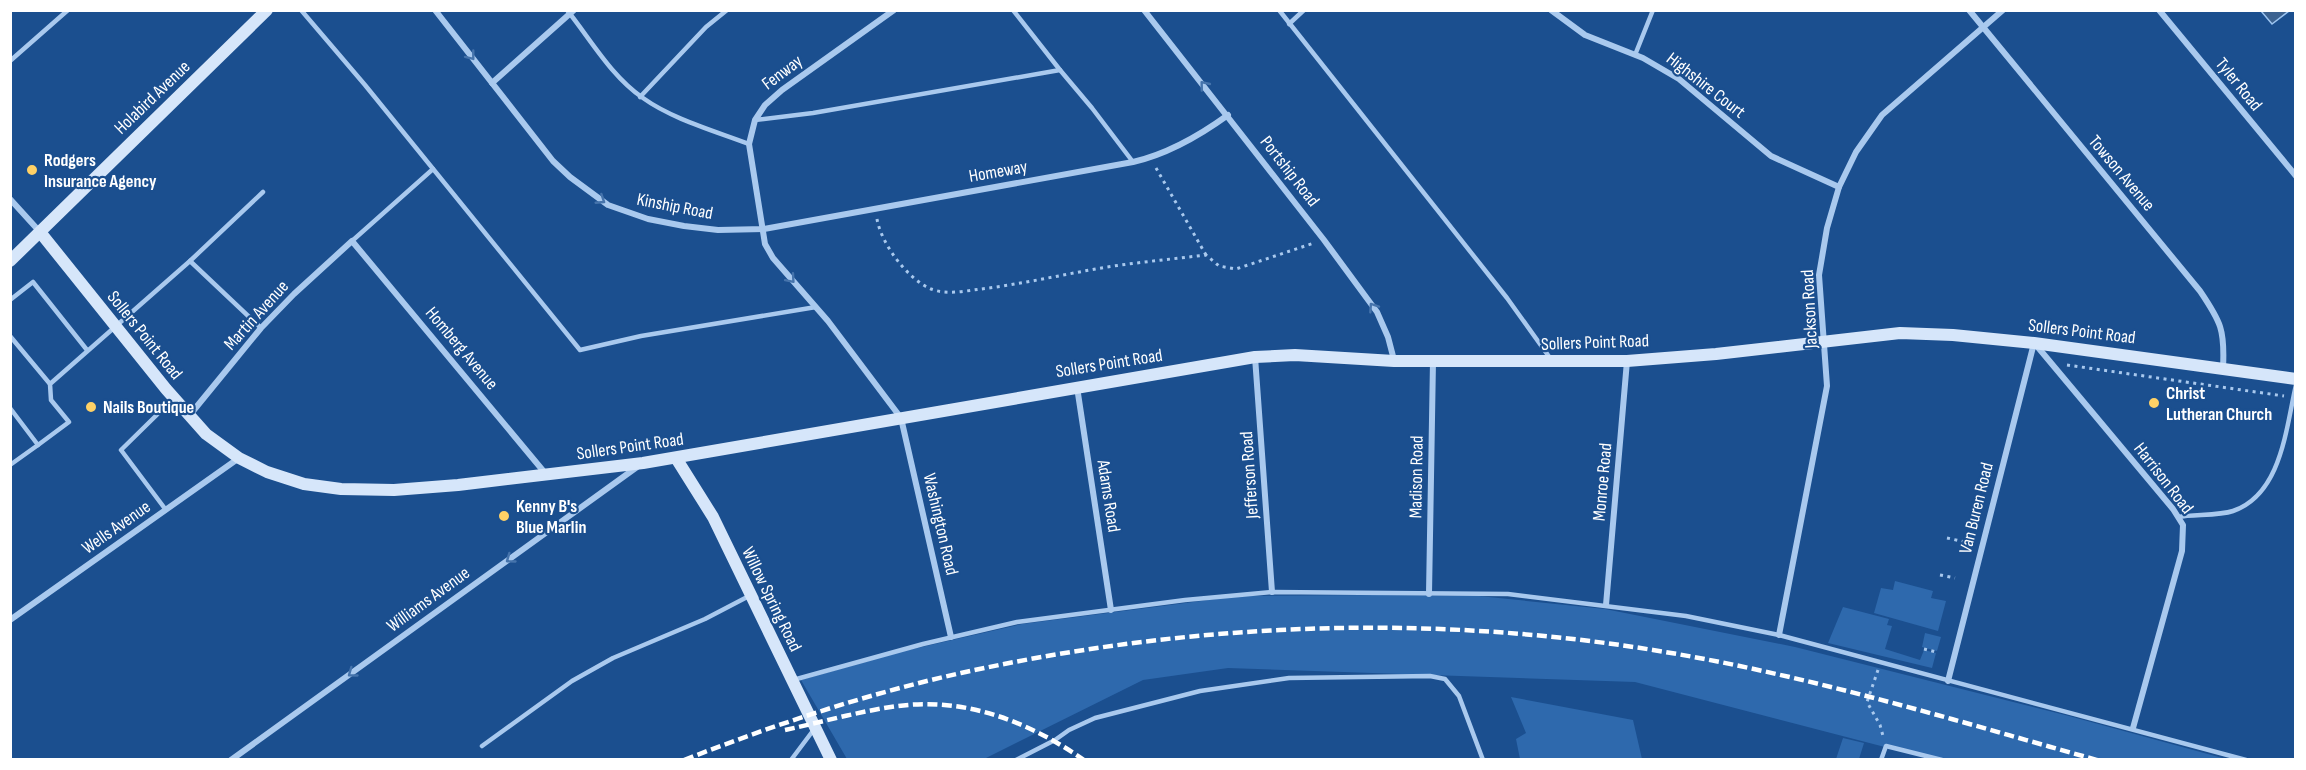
<svg xmlns="http://www.w3.org/2000/svg" width="2306" height="770" viewBox="0 0 2306 770" font-family="'Sofia Sans Condensed',sans-serif">
	<style>
		.green { fill: #2e69ad }
		.water { fill: #3c6290; stroke: #9cc4f0; stroke-width: 1.5 }
		.lines { fill: none; stroke-linecap: round; stroke-linejoin: round }
		.path { stroke: #a9c9ee; stroke-width: 3; stroke-dasharray: 3 4.5; stroke-linecap: butt }
		.lane { stroke: #a9c9ee; stroke-width: 4.5 }
		.street { stroke: #a9c9ee; stroke-width: 6 }
		.secondary { stroke: #d6e6fa; stroke-width: 12 }
		.rail { stroke: #fff; stroke-width: 4.5; stroke-dasharray: 10 4.5; stroke-linecap: butt }
		.oneway { stroke: #4674ac }
		.poi-dot { fill: #ffd166; stroke: #1b4f8f; stroke-width: 2 }
		.labels { text-anchor: middle; stroke-width: 4.5; stroke-linejoin: round; paint-order: stroke }
		.street-label { font-size: 18px; fill: #fff; stroke: #1b4f8f }
		.poi-label { font-size: 18px; font-weight: bold; fill: #fff; stroke: #1b4f8f; text-anchor: start }
	</style>
	<rect width="100%" height="100%" fill="#1b4f8f"/>
	<!-- green -->
	<g class="green">
		<polygon points="1895,581 1933,591 1931,598 1946,601 1938,631 1874,613 1881,588 1893,590"/>
		<polygon points="1376,595 1479,596 1605,609 1795,647 2069,716 2226,759 1931,759 1635,682 1228,668 1143,680 984,759 847,759 801,680 904,651 1022,624 1240,596"/>
		<polygon points="1843,607 1889,619 1887,625 1892,626 1885,649 1920,660 1924,650 1936,653 1932,668 1828,643"/>
		<polygon points="1925,633 1941,637 1937,651 1922,647"/>
		<polygon points="1511,697 1633,720 1642,759 1520,759 1516,739 1526,733"/>
		<polygon points="1843,738 1864,743 1859,759 1836,759"/>
	</g>
	<!-- water -->
	<polygon class="water" points="2261,11 2289,11 2272,24"/>
	<g class="lines">
		<!-- path -->
		<g class="path">
			<polyline points="1156,168 1206,255"/>
			<path d="M877 219C881 243 907 279 931 289 946 295 965 291 981 289 1023 284 1065 274 1107 267 1140 262 1173 259 1206 255L1219 266 1236 269 1314 243"/>
			<polyline points="2067,365 2284,396"/>
			<polyline points="1947,538 1965,542"/>
			<polyline points="1940,575 1955,578"/>
			<polyline points="1924,649 1936,652"/>
			<polyline points="1878,670 1867,702 1880,725 1883,736"/>
		</g>
		<!-- lane -->
		<g class="lane">
			<polyline points="301,10 365,85 580,350 641,336 816,307"/>
			<path d="M567 10C591 40 611 76 643 98 672 119 715 131 749 144"/>
			<polyline points="1013,10 1060,70"/>
			<polyline points="1279,10 1507,298 1550,358"/>
			<polyline points="1289,24 1304,10"/>
			<polyline points="1635,55 1653,10"/>
			<polyline points="10,61 68,10"/>
			<polyline points="640,97 706,27 727,10"/>
			<polyline points="755,120 813,113 1060,70 1092,108 1133,162"/>
			<polyline points="352,241 433,169"/>
			<polyline points="190,261 261,328"/>
			<polyline points="10,300 33,282 87,350"/>
			<polyline points="10,336 50,384"/>
			<polyline points="10,408 38,445 10,465"/>
			<polyline points="38,445 69,422 51,400 50,384 190,261 263,192"/>
			<polyline points="166,510 121,450 173,399"/>
			<path d="M2178 517C2194 514 2218 516 2233 511 2282 494 2286 427 2296 385"/>
			<polyline points="793,680 923,644 1017,622 1185,600 1272,592 1508,594 1686,616 1779,635 2246,760"/>
			<polyline points="482,746 572,681 613,658 705,619 751,595"/>
			<polyline points="791,760 815,728"/>
			<polyline points="1016,760 1055,740 1069,730 1095,718 1200,691 1289,678 1430,676 1445,679 1459,696 1483,760"/>
			<polyline points="1881,760 1886,746 1942,760"/>
		</g>
		<!-- street -->
		<g class="street">
			<path d="M435 10 553 161 570 177 608 205 648 219 684 226 718 230 764 229 1133 162C1168 154 1199 136 1228 115"/>
			<polyline points="894,10 782,90 765,105 755,120 749,144 765,244 773,258 828,321 901,418 951,637"/>
			<polyline points="1144,10 1324,240 1377,312 1388,337 1394,360"/>
			<polyline points="1551,10 1585,35 1643,58 1679,79 1771,156 1839,187"/>
			<path d="M1969 10 2200 291C2221 322 2225 330 2223 368"/>
			<polyline points="2159,10 2296,176"/>
			<polyline points="492,83 574,10"/>
			<polyline points="10,199 40,232"/>
			<polyline points="2036,345 2173,509 2183,525 2182,551 2133,728"/>
			<polyline points="1255,357 1272,592"/>
			<polyline points="1077,387 1111,610"/>
			<polyline points="189,416 261,328 294,294 352,241 545,473"/>
			<polyline points="1429,594 1433,361"/>
			<polyline points="1606,605 1627,361"/>
			<polyline points="10,620 239,458"/>
			<polyline points="1779,635 1827,386 1819,275 1827,228 1839,187 1856,152 1882,115 2003,10"/>
			<polyline points="1948,681 2034,343"/>
			<polyline points="231,760 637,467"/>
		</g>
		<!-- secondary -->
		<g class="secondary">
			<polyline points="40,232 166,389 206,434 239,458 267,472 304,484 341,489 394,490 458,485 643,463 1255,357 1295,355 1394,361 1627,361 1716,354 1900,333 1953,335 2034,343 2296,379"/>
			<polyline points="10,261 267,10"/>
			<polyline points="676,458 713,517 831,760"/>
		</g>
		<!-- rail -->
		<g class="rail">
			<path d="M785 730C822 722 860 711 898 706 966 697 1029 722 1084 760"/>
			<path d="M684 760C774 725 866 694 961 673 1188 623 1423 613 1653 650 1804 674 1950 719 2097 760"/>
		</g>
	</g>
	<!-- one-way arrows -->
	<defs><path id="oneway-chevron" d="M-2-3.5L2.5 0L-2 3.5" fill="none" stroke-width="1.6" stroke-linecap="round" stroke-linejoin="round" transform="scale(1.5)"/></defs>
	<g class="oneway">
		<use href="#oneway-chevron" transform="translate(471 56) rotate(52)"/>
		<use href="#oneway-chevron" transform="translate(1204 85) rotate(-129)"/>
		<use href="#oneway-chevron" transform="translate(601 200) rotate(33)"/>
		<use href="#oneway-chevron" transform="translate(791 279) rotate(49)"/>
		<use href="#oneway-chevron" transform="translate(1373 307) rotate(-124)"/>
		<use href="#oneway-chevron" transform="translate(510 559) rotate(144)"/>
		<use href="#oneway-chevron" transform="translate(352 673) rotate(144)"/>
	</g>
	<!-- markers -->
	<g class="poi-dot">
		<circle cx="32" cy="170" r="6"/>
		<circle cx="2154" cy="403" r="6"/>
		<circle cx="91" cy="407" r="6"/>
		<circle cx="504" cy="516" r="6"/>
	</g>
	<g class="labels">
		<!-- street labels -->
		<g class="street-label">
			<text transform="translate(782 72) rotate(-37)" y="6">Fenway</text>
			<text transform="translate(2239 84) rotate(51)" y="6">Tyler Road</text>
			<text transform="translate(1706 85) rotate(38)" y="6">Highshire Court</text>
			<text transform="translate(152 97) rotate(-44)" y="6">Holabird Avenue</text>
			<text transform="translate(998 171) rotate(-10)" y="6">Homeway</text>
			<text transform="translate(1290 171) rotate(52)" y="6">Portship Road</text>
			<text transform="translate(2122 173) rotate(50)" y="6">Towson Avenue</text>
			<text transform="translate(675 206) rotate(11)" y="6">Kinship Road</text>
			<text transform="translate(1809 309) rotate(-93)" y="6">Jackson Road</text>
			<text transform="translate(256 315) rotate(-48)" y="6">Martin Avenue</text>
			<text transform="translate(2082 331) rotate(7)" y="6">Sollers Point Road</text>
			<text transform="translate(145 335) rotate(51)" y="6">Sollers Point Road</text>
			<text transform="translate(1595 342) rotate(-2)" y="6">Sollers Point Road</text>
			<text transform="translate(462 348) rotate(50)" y="6">Homberg Avenue</text>
			<text transform="translate(1109 363) rotate(-9)" y="6">Sollers Point Road</text>
			<text transform="translate(630 446) rotate(-8)" y="6">Sollers Point Road</text>
			<text transform="translate(1249 475) rotate(-94)" y="6">Jefferson Road</text>
			<text transform="translate(1416 477) rotate(-89)" y="6">Madison Road</text>
			<text transform="translate(2164 478) rotate(52)" y="6">Harrison Road</text>
			<text transform="translate(1602 482) rotate(-85)" y="6">Monroe Road</text>
			<text transform="translate(1109 496) rotate(81)" y="6">Adams Road</text>
			<text transform="translate(1976 508) rotate(-76)" y="6">Van Buren Road</text>
			<text transform="translate(941 524) rotate(77)" y="6">Washington Road</text>
			<text transform="translate(116 527) rotate(-35)" y="6">Wells Avenue</text>
			<text transform="translate(428 599) rotate(-36)" y="6">Williams Avenue</text>
			<text transform="translate(772 599) rotate(64)" y="6">Willow Spring Road</text>
		</g>
		<!-- poi labels -->
		<g class="poi-label">
			<text x="44" y="166">Rodgers<tspan x="44" dy="21">Insurance Agency</tspan></text>
			<text x="2166" y="399">Christ<tspan x="2166" dy="21">Lutheran Church</tspan></text>
			<text x="103" y="413">Nails Boutique</text>
			<text x="516" y="512">Kenny B's<tspan x="516" dy="21">Blue Marlin</tspan></text>
		</g>
	</g>
	<!-- border -->
	<rect width="2306" height="770" fill="none" stroke="#ffffff" stroke-width="24"/>
</svg>
